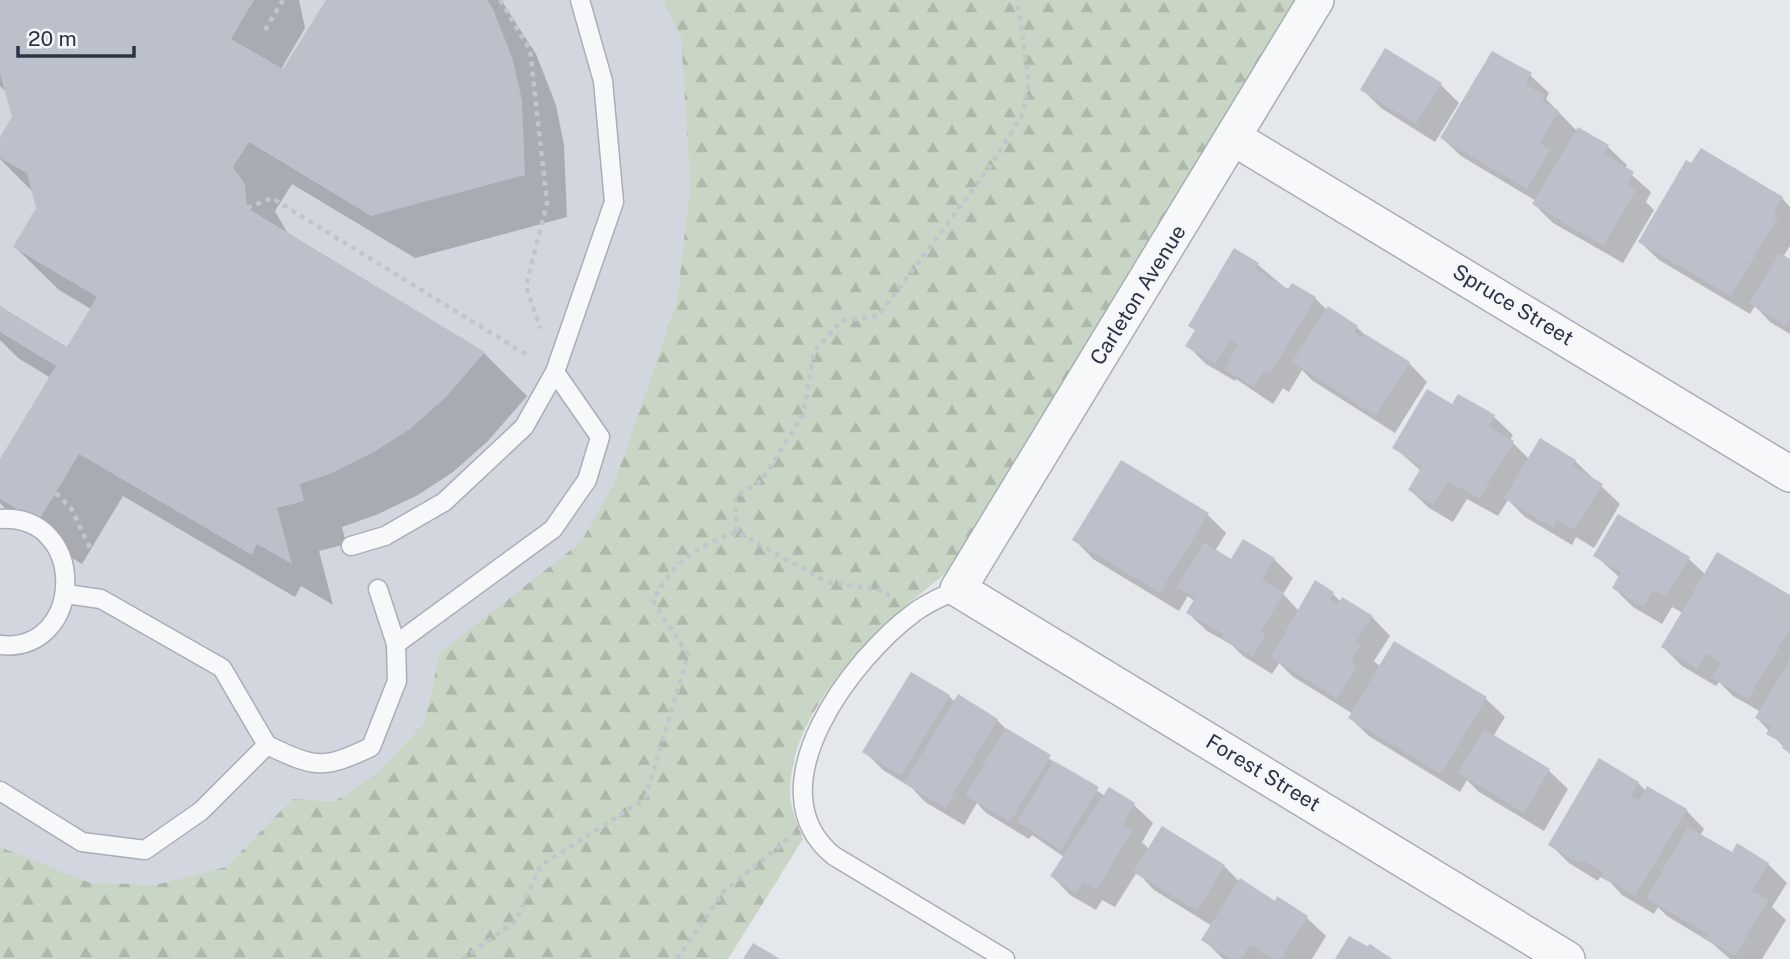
<svg xmlns="http://www.w3.org/2000/svg" width="1790" height="959" viewBox="0 0 1790 959" font-family="'Public Sans',sans-serif">
	<style>
		.built { fill: #d2d6de }
		.forest { fill: url(#forest-firs) }
		.shadow { fill: #0003 }
		.building { fill: #bbc0ca }
		.lines { fill: none; stroke-linecap: round; stroke-linejoin: round }
		.lane-casing { stroke: #a9aeb7; stroke-width: 21 }
		.street-casing { stroke: #a9aeb7; stroke-width: 38 }
		.path { stroke: #c2c5cb; stroke-width: 4.5; stroke-dasharray: 5 5; stroke-linecap: butt }
		.lane { stroke: #f7f8fa; stroke-width: 18 }
		.street { stroke: #f7f8fa; stroke-width: 35 }
		.labels { text-anchor: middle; stroke-width: 5; stroke-linejoin: round; paint-order: stroke }
		.street-label { font-size: 21px; fill: #2b3445; stroke: #f4f6f9 }
	</style>
	<defs>
		<pattern id="forest-firs" width="22" height="20" patternUnits="userSpaceOnUse" patternTransform="scale(1.75)"><rect width="22" height="20" fill="#c9d6c5"/><path d="M5 1l3.5 6h-7zM16 11l3.5 6h-7z" fill="#adb8ab"/></pattern>
	</defs>
	<rect width="100%" height="100%" fill="#e4e7ec"/>
	<!-- built -->
	<polygon class="built" points="0,0 663,0 681,37 690,185 677,301 615,481 581,542 440,652 424,723 378,772 335,801 292,799 226,867 154,885 88,882 19,856 0,885"/>
	<!-- forest -->
	<path class="forest" d="M663 0H1295L965 554 955 566C890 617 794 698 790 788 789 806 797 823 803 839L728 959H0V847L88 882 154 885 226 867 292 799 335 801 378 772 424 723 440 652 581 542 615 481 677 301 690 185 681 37Z"/>
	<!-- shadow -->
	<g class="shadow">
		<polygon points="0,0 299,0 305,28 280,71 283,73 328,0 501,0 536,54 556,105 564,145 567,217 415,258 292,184 275,211 288,234 484,353 527,396 488,441 453,472 418,495 376,515 342,527 346,544 319,551 333,605 301,586 295,597 123,496 82,564 28,531 0,503 0,462 51,378 18,358 0,340 0,308 68,349 91,309 59,290 15,247 38,209 34,193 0,159 0,141 14,117 9,95 0,86"/>
		<polygon points="1530,75 1549,93 1546,99 1577,131 1608,147 1627,165 1625,169 1651,192 1646,202 1654,210 1623,263 1553,223 1534,204 1536,201 1461,156 1442,138"/>
		<polygon points="1440,84 1459,103 1435,142 1381,108 1362,89"/>
		<polygon points="1782,198 1790,207 1790,246 1783,257 1790,261 1790,334 1770,322 1755,306 1750,314 1659,260 1640,242"/>
		<polygon points="1257,264 1289,291 1315,298 1327,310 1357,327 1368,338 1409,363 1427,382 1395,433 1313,381 1302,370 1289,392 1283,388 1273,404 1236,379 1235,381 1206,364 1187,345 1196,331 1190,325"/>
		<polygon points="1452,406 1494,417 1513,435 1510,440 1529,459 1575,461 1620,504 1594,548 1576,537 1572,545 1525,517 1508,500 1498,516 1467,499 1453,522 1429,508 1410,490 1421,471 1394,447"/>
		<polygon points="1208,515 1226,533 1215,551 1232,561 1274,559 1293,578 1283,594 1299,611 1333,594 1341,602 1372,617 1390,636 1374,661 1381,667 1395,644 1486,699 1505,717 1493,737 1549,771 1568,789 1544,831 1479,792 1467,780 1460,792 1369,736 1350,718 1353,714 1292,676 1279,663 1272,674 1243,656 1232,645 1207,631 1188,613 1195,602 1188,596 1179,611 1093,559 1075,540"/>
		<polygon points="1596,556 1689,559 1706,575 1790,597 1790,754 1757,718 1761,712 1733,696 1719,682 1716,686 1682,666 1663,647 1683,613 1672,607 1662,624 1633,607 1614,588 1620,578"/>
		<polygon points="949,696 955,702 997,720 1008,731 1105,796 1109,789 1134,805 1153,823 1142,842 1149,849 1162,828 1224,866 1240,882 1275,903 1278,899 1307,918 1326,936 1312,959 1223,959 1204,940 1212,926 1154,890 1137,872 1115,907 1102,900 1096,910 1070,895 1052,876 1064,857 1032,835 1029,839 986,813 977,803 964,825 925,802 912,788 883,770 864,751"/>
		<polygon points="1638,783 1646,791 1686,810 1704,829 1700,836 1732,855 1768,864 1787,883 1772,907 1786,920 1762,959 1730,959 1713,944 1667,916 1658,907 1654,914 1622,895 1610,882 1600,877 1598,881 1569,863 1550,844"/>
	</g>
	<!-- building -->
	<g class="building">
		<polygon points="0,0 254,0 231,39 283,69 326,0 487,0 493,9 513,60 522,101 525,175 371,216 249,142 233,167 245,184 247,208 485,352 445,398 410,429 374,452 332,473 300,484 304,501 277,508 292,564 257,544 252,555 79,454 38,522 0,499 0,459 56,366 0,332 0,306 67,347 97,297 13,247 36,208 27,173 0,158 0,137 12,117 0,74"/>
		<polygon points="1385,48 1442,83 1416,124 1360,90"/>
		<polygon points="1492,51 1532,73 1525,84 1545,96 1542,101 1559,111 1540,143 1550,150 1527,189 1440,138"/>
		<polygon points="1578,127 1609,145 1604,154 1634,172 1627,184 1636,190 1603,246 1532,204"/>
		<polygon points="1701,148 1783,197 1773,212 1779,215 1731,296 1638,242 1686,160 1691,163"/>
		<polygon points="1234,248 1259,263 1255,269 1288,289 1292,283 1316,297 1270,374 1264,370 1254,387 1224,369 1238,345 1230,340 1216,364 1185,346 1195,330 1188,326"/>
		<polygon points="1780,253 1790,259 1790,319 1786,326 1749,303"/>
		<polygon points="1328,306 1358,326 1354,332 1363,338 1365,334 1410,362 1376,416 1292,362"/>
		<polygon points="1427,389 1452,404 1458,394 1476,404 1495,415 1489,426 1514,441 1479,499 1448,481 1434,505 1408,490 1422,466 1392,448"/>
		<polygon points="1540,438 1576,460 1573,466 1603,484 1574,530 1557,520 1553,528 1504,498"/>
		<polygon points="1121,460 1209,513 1160,593 1072,540"/>
		<polygon points="1618,514 1690,557 1666,597 1653,590 1643,607 1612,588 1621,572 1593,556"/>
		<polygon points="1243,539 1275,558 1262,580 1284,593 1260,632 1266,635 1253,657 1222,638 1224,634 1186,613 1195,598 1177,587 1204,542 1231,559"/>
		<polygon points="1717,552 1790,595 1790,629 1748,699 1712,678 1721,662 1706,653 1697,669 1661,647"/>
		<polygon points="1315,580 1334,592 1330,599 1338,604 1342,597 1373,616 1356,642 1361,645 1351,662 1357,666 1337,699 1271,657"/>
		<polygon points="1394,641 1487,697 1441,774 1348,718"/>
		<polygon points="1790,659 1790,753 1782,748 1784,744 1766,734 1771,726 1755,718"/>
		<polygon points="911,672 950,695 901,776 862,752"/>
		<polygon points="958,694 998,719 945,808 904,783"/>
		<polygon points="1006,728 1051,755 1010,822 965,795"/>
		<polygon points="1484,729 1550,769 1524,813 1458,773"/>
		<polygon points="1599,758 1639,782 1631,796 1639,801 1647,786 1687,809 1635,896 1601,876 1604,872 1593,866 1581,860 1579,863 1548,845"/>
		<polygon points="1054,761 1099,787 1061,850 1017,822"/>
		<polygon points="1109,787 1135,803 1123,824 1133,830 1096,890 1083,882 1076,893 1050,876"/>
		<polygon points="1162,826 1225,865 1197,911 1133,872"/>
		<polygon points="1688,827 1732,852 1737,843 1769,863 1752,891 1768,900 1735,956 1705,938 1707,934 1646,898"/>
		<polygon points="1240,878 1275,901 1277,896 1308,916 1281,959 1273,959 1250,945 1241,959 1231,959 1201,940"/>
		<polygon points="1349,936 1367,946 1370,944 1392,959 1335,959"/>
		<polygon points="753,943 780,959 743,959"/>
	</g>
	<g class="lines">
		<defs>
			<g id="lane">
				<path d="M0 519C89 513 85 654 0 645"/>
				<polyline points="351,546 385,536 444,502 524,427 555,372 614,202 603,81 580,0"/>
				<path d="M958 589C944 596 928 602 915 612 853 657 751 789 834 856L1005 959"/>
				<polyline points="66,594 101,599 222,668 267,745"/>
				<polyline points="396,644 553,529 587,480 600,437 555,372"/>
				<path d="M0 791 82 842 145 850 201 811 267 745C316 768 322 770 371 747L397 681 396 644 378 589"/>
			</g>
			<g id="street">
				<polyline points="1316,0 958,589 1567,959"/>
				<polyline points="1234,138 1790,474"/>
			</g>
		</defs>
		<!-- lane casing -->
		<use href="#lane" class="lane-casing"/>
		<!-- street casing -->
		<use href="#street" class="street-casing"/>
		<!-- path -->
		<g class="path">
			<polyline points="500,0 530,50 547,203 526,286 540,328"/>
			<polyline points="265,30 283,0"/>
			<polyline points="247,208 272,198 530,357"/>
			<polyline points="56,493 71,508 91,550"/>
			<polyline points="737,532 735,497 762,480 803,415 814,352 841,321 878,316 991,165 1023,114 1029,82 1017,0"/>
			<path d="M463 959 516 921 540 866 645 799 688 655 653 601C672 563 698 545 737 532L827 582 880 590 890 596"/>
			<polyline points="677,959 724,891 788,839"/>
		</g>
		<!-- lane -->
		<use href="#lane" class="lane"/>
		<!-- street -->
		<use href="#street" class="street"/>
	</g>
	<g class="labels">
		<!-- street labels -->
		<g class="street-label">
			<text transform="translate(1138 295) rotate(-58)" y="7">Carleton Avenue</text>
			<text transform="translate(1513 305) rotate(31)" y="7">Spruce Street</text>
			<text transform="translate(1263 773) rotate(31)" y="7">Forest Street</text>
		</g>
	</g>
	<!-- scale -->
	<path d="M18 46v10h116v-10" fill="none" stroke="#2b3445" stroke-width="3.5"/>
	<text x="28" y="46" font-size="21" fill="#2b3445" stroke="#f4f6f9" stroke-width="5" paint-order="stroke">20 m</text>
</svg>
